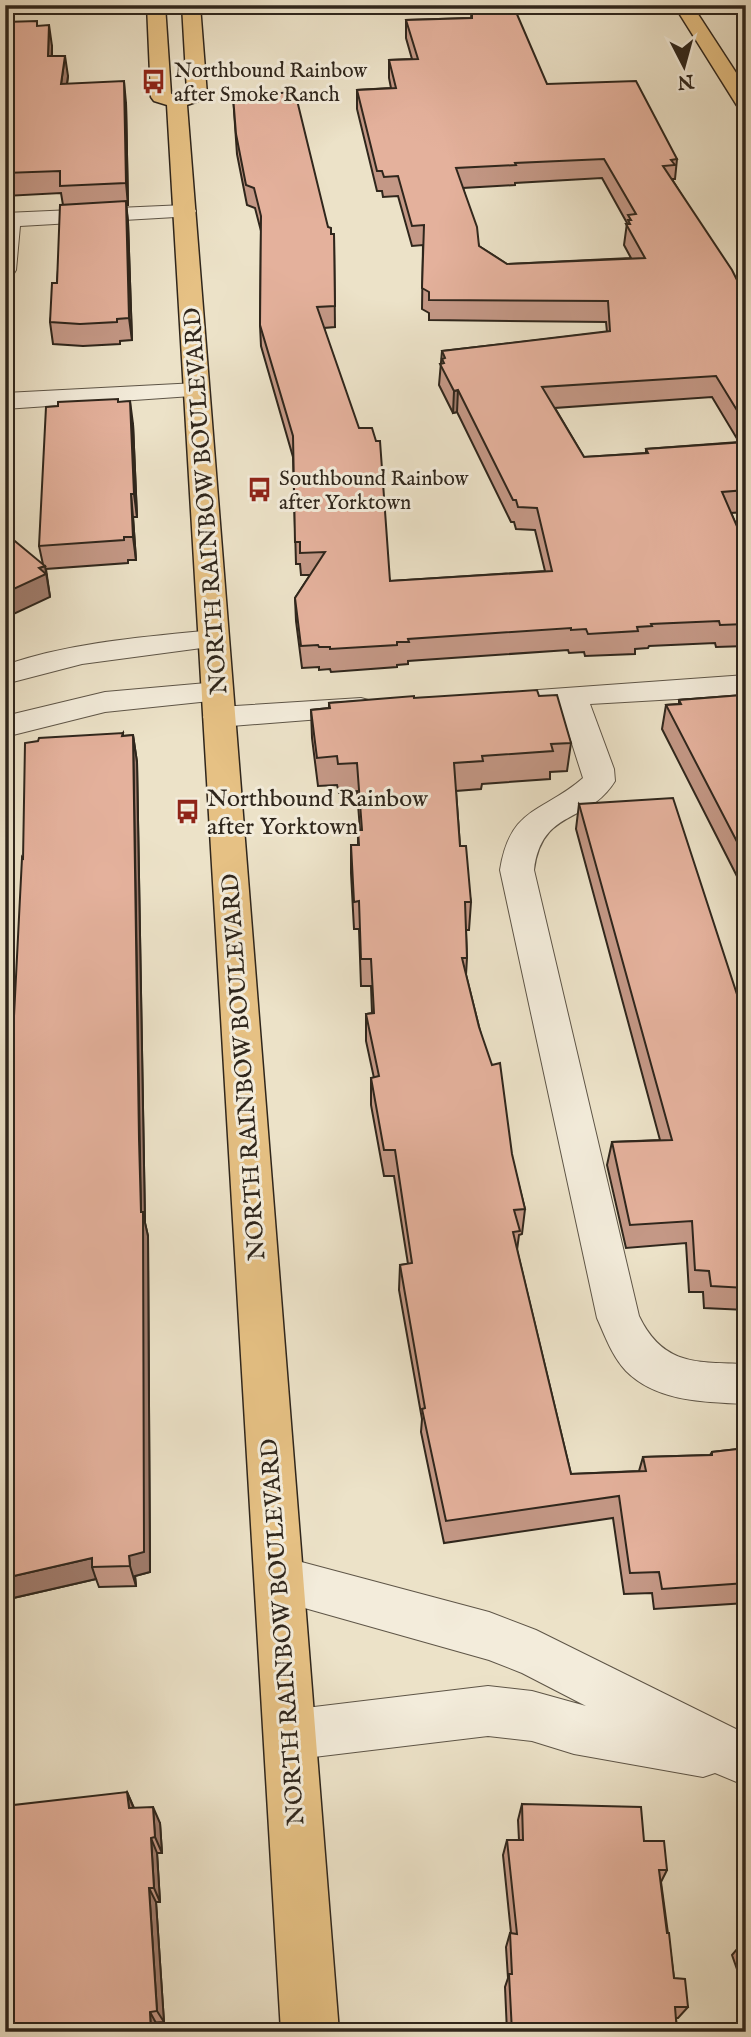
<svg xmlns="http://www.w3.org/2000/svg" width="751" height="2037" viewBox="0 0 751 2037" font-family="'IM FELL English',serif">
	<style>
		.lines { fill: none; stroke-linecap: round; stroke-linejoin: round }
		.minor-casing { stroke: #5e5547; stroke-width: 2 }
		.major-casing { stroke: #2f261c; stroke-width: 3 }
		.highway-casing { stroke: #2f261c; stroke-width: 3 }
		.minor { fill: #f3ecdb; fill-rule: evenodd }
		.major { fill: #e6c184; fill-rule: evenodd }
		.highway { fill: #e6c184; fill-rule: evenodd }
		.wall { fill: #c49886; stroke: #2f261c; stroke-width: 2; fill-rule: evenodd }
		.shaded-wall { fill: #a07c6d; stroke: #2f261c; stroke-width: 2 }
		.building { fill: #e4b19c; stroke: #2f261c; stroke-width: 2; fill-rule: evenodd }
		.labels { text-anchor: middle; stroke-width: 6; stroke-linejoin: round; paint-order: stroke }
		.far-poi-label { font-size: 21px; fill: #2f261c; stroke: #f3ecdb; text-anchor: start }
		.street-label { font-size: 24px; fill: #2f261c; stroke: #f3ecdb }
		.poi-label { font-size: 24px; fill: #2f261c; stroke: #f3ecdb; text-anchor: start }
	</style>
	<rect width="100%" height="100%" fill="#ece2c8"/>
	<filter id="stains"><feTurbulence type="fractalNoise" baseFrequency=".00286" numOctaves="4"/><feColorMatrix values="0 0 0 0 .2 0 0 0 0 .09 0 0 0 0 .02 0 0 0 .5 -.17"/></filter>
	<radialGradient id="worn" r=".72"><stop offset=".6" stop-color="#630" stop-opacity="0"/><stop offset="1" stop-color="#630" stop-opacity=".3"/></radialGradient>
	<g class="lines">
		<defs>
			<g id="minor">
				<polygon points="185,205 193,206 196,211 193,216 20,226 16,270 13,275 5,277 5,213"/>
				<polygon points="197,383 206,385 209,390 206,395 5,409 5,393"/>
				<path d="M214 630 224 633 229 639 224 645 82 664 5 684V665C73 642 144 637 214 630Z"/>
				<path d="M746 675V695L590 704 614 769 615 781C588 825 542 807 534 870L639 1316C663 1366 697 1362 746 1364V1404C705 1402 657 1402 626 1371 612 1356 605 1336 597 1318L500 870C510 806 543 813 583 778L560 706 538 704 534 697 538 690Z"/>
				<polygon points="218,682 229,685 233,692 229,699 105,712 5,737 5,716 105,692"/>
				<polygon points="361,698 372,701 376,708 372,715 219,727 208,724 203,717 208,710 219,707"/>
				<polygon points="279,1556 489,1612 536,1630 746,1734 746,1781 739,1783 715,1773 703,1777 574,1754 532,1741 488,1736 289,1760 271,1753 264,1735 271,1717 289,1710 488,1686 532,1691 586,1706 522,1673 489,1660 262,1596 255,1579 262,1562"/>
			</g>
			<g id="major">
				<polygon points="147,5 165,5 171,94 177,95 187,92 182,5 200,5 207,95 204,99 187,105 339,2032 281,2032 167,105 154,101 151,97"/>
				<path d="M203 5H258C249 14 212 14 203 5Z"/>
			</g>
			<polygon id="highway" points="674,5 692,5 746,88 746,110 739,108 736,104"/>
		</defs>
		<!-- minor casing -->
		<use href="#minor" class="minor-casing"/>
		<!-- major casing -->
		<use href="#major" class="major-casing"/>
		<!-- highway casing -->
		<use href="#highway" class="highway-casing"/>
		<!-- minor -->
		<use href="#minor" class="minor"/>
		<!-- major -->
		<use href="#major" class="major"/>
		<!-- highway -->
		<use href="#highway" class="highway"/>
	</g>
	<!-- wall -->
	<g class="wall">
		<path d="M472 6 547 84 677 159 675 179H673V181L746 298V512L731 513 746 547V646L716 647 715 643 649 646 648 648 635 649V654L585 656 584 652 569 653 568 650 408 661V664L397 665V667L331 672 330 669 319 670V667L302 668 296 621 295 598 310 575H301L300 564H296L293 457 261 346 260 325 261 231 255 208 247 205 237 154 233 96 328 227 331 234H334L335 327 324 328 390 581 545 571 535 530 516 529 514 522H511L460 418 457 412 453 413 439 385 442 351 607 332 606 322 429 320V313L422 309 423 245 412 246 398 196 383 197 382 191H377L357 109V90L391 88 389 78V60L412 59 406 38V20L471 18ZM602 178 627 223 624 245 631 258 507 264 479 246 463 188 515 185V183ZM712 397 739 442 646 449V453L584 457 555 408Z"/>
		<polygon points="5,22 38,26 52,46 52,56 68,76 67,84 126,103 128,205 126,205 128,222 132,340 120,341 120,344 83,346 53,344 50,322 57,283 63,205 61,193 5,196"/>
		<polygon points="118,402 133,424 137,517 133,517 136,560 128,560 128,563 46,569 50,597 39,546"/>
		<polygon points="742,692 746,692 746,894 662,729 666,705 679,704 679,700 742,695"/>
		<polygon points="539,696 571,743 567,771 550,772 550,779 482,784 481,789 456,791 460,846 471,902 469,930 466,930 467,958 466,975 525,1209 522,1234 519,1235 517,1250 571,1474 639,1471 643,1457 710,1455 712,1452 746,1448 746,1603 654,1609 652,1593 624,1594 613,1518 444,1543 421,1432 422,1419 399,1290 400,1265 408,1264 394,1176 384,1176 371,1105 371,1078 374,1078 366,1041 366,1014 372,1013 371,986 361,986 359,929 354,929 351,873 351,845 358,845 358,830 360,830 357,791 339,793 337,785 318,786 312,738 311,710 329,708 329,703 414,698"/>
		<polygon points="123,733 123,736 133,735 137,762 144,1165 145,1223 148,1236 150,1572 135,1576 136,1586 99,1587 96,1579 13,1598 9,1588 5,1588 5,1223 23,860"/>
		<polygon points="579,804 746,1022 746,1310 704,1308 703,1292 689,1292 686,1243 626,1248 607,1165 612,1142 660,1140 576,829"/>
		<polygon points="127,1792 134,1808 160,1823 162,1853 157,1853 160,1902 156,1902 164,2022 5,2032"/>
		<polygon points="522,1804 644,1841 667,1870 661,1882 674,1978 688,2007 678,2018 676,2018 677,2032 507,2032 505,1987 508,1978 506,1947 510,1933 511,1933 503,1855 507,1840 519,1840 518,1820"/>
		<polygon points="746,1941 746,1995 732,1955 743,1942"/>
	</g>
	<!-- shaded-wall -->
	<g class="shaded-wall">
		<polygon points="49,25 52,46 51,77 48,56"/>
		<polygon points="65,56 68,76 64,105 61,84"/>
		<polygon points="124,81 126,103 128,205 126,183"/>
		<polygon points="126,201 128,222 132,340 129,318"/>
		<polygon points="458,390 457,412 453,413 454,391"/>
		<polygon points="130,401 133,424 137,517 134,494"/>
		<polygon points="131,494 133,517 136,560 133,537"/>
		<polygon points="45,566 50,597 5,618 5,593 39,568"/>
		<polygon points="133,735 137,762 144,1165 145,1223 148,1236 150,1572 135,1576 136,1586 130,1566 129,1556 141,1212"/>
		<polygon points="5,842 11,867 5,871"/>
		<polygon points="92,1558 92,1567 96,1579 13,1598 5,1581 5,1578"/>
		<polygon points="127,1792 134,1809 129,1808"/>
		<polygon points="153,1807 160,1823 162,1853 155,1837"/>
		<polygon points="151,1838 157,1853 160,1902 154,1888"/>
		<polygon points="149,1888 156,1902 164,2022 157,2011"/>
		<polygon points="150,2012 156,2023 157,2032 151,2032"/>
	</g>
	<!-- building -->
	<g class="building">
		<path d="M513 5 547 84 636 81 677 159 671 160 675 165 663 166 732 270 746 298V425L716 376 542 387 584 457 648 453 646 449 746 442V490L722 492 746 547V624L720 625 719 621 651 624 652 626 637 627 638 631 588 634 586 629 571 630V628L408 639 409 642H397V645L330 649V647H319L318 645 301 646 295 598 325 552 300 553V542H295L293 436 260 325 261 216 254 188 246 185 236 134 233 96 295 92 328 227 331 228V234H334L335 306 317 307 359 428H372L376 441H380L390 581 552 571 537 508 518 507 516 500H513L458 390 454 391 440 364 444 363 442 359 445 358 442 351 610 331 608 301 429 300V292L422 288 424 225 412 226 398 176 384 177 382 171H377L357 90 396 88 389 60 418 59 406 20 472 18V6ZM604 159 636 214 628 215 631 220H628L630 224H626L645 258 507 264 479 246 477 227 456 168 516 165 515 163Z"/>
		<polygon points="37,21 37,26 49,25 48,56 65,56 61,84 124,81 126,183 60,186 60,171 5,173 5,22"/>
		<polygon points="126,201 129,318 117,319 117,322 80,324 50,322 52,283 57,283 60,205"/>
		<polygon points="118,399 118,402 130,401 134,494 131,494 133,537 124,537 124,540 39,546 46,407 58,406 58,402"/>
		<polygon points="10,537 45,566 39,568 46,574 5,593 5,538"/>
		<polygon points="537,690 539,696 557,695 571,743 551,744 553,751 482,756 483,761 454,763 460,846 466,846 471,902 465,902 467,958 462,958 479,1027 492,1065 500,1063 512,1154 525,1209 514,1210 520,1231 513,1232 571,1474 646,1471 643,1457 712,1455 712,1452 746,1448 746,1583 662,1589 659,1572 630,1573 619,1496 446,1521 422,1409 425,1408 400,1265 412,1263 395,1150 384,1150 371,1078 379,1076 366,1014 374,1013 371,959 361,959 359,901 354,902 351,845 359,845 358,830 362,830 357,763 338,764 337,756 317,758 311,710 330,708 329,703 414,696 414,698"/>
		<polygon points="742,692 746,692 746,859 666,705 681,704 679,700 744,695"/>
		<polygon points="123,733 122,736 133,735 139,1139 141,1212 143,1212 144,1552 129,1556 130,1566 92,1567 92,1558 5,1578 5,1223 8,1075 14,1016 22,858 23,860 25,743 38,741 39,738"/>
		<polygon points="673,798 746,1022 746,1288 711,1286 709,1271 695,1270 692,1221 630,1225 612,1142 672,1140 579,804"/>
		<polygon points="127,1792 129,1808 153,1807 155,1837 151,1838 154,1888 149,1888 157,2011 150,2012 151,2032 5,2032 5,1806"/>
		<polygon points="522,1804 641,1807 644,1841 664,1841 667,1870 659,1870 667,1933 669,1933 674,1978 685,1979 688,2007 675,2007 677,2032 512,2032 509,1974 512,1974 510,1933 517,1934 507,1840 523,1840"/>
	</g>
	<!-- icons -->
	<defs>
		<symbol id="bus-bare" viewBox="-9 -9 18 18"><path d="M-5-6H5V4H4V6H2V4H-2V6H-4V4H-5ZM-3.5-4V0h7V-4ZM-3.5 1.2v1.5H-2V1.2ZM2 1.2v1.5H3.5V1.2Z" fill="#8f2418" stroke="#f3ecdb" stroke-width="2.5" paint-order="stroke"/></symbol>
	</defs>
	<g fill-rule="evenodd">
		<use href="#bus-bare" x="136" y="64" width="35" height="35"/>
		<use href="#bus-bare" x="242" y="472" width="35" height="35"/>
		<use href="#bus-bare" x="170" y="794" width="35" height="35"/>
	</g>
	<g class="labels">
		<!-- far-poi labels -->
		<g class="far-poi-label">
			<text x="174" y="77">Northbound Rainbow<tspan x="174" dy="24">after Smoke Ranch</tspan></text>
			<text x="279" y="485">Southbound Rainbow<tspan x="279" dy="24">after Yorktown</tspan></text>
		</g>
		<!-- street labels -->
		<g class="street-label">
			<text transform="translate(205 501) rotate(-94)" y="8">NORTH RAINBOW BOULEVARD</text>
			<text transform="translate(243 1067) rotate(-94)" y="8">NORTH RAINBOW BOULEVARD</text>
			<text transform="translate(282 1632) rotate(-94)" y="8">NORTH RAINBOW BOULEVARD</text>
		</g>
		<!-- poi labels -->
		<g class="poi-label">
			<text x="207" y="806">Northbound Rainbow<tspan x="207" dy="28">after Yorktown</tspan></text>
		</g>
	</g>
	<!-- margin -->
	<rect width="751" height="2037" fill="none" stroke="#ece2c8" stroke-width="28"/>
	<rect x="7" y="7" width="737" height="2023" fill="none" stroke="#2f261c" stroke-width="3.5"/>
	<rect x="14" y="14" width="723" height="2009" fill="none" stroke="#2f261c" stroke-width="2"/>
	<!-- north arrow -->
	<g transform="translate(684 66) rotate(174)" stroke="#f3ecdb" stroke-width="5" paint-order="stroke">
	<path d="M0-5L12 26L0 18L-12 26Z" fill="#2f261c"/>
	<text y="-10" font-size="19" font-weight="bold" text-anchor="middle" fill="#2f261c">N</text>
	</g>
	<rect width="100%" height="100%" filter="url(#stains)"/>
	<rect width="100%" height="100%" fill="url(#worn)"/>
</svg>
